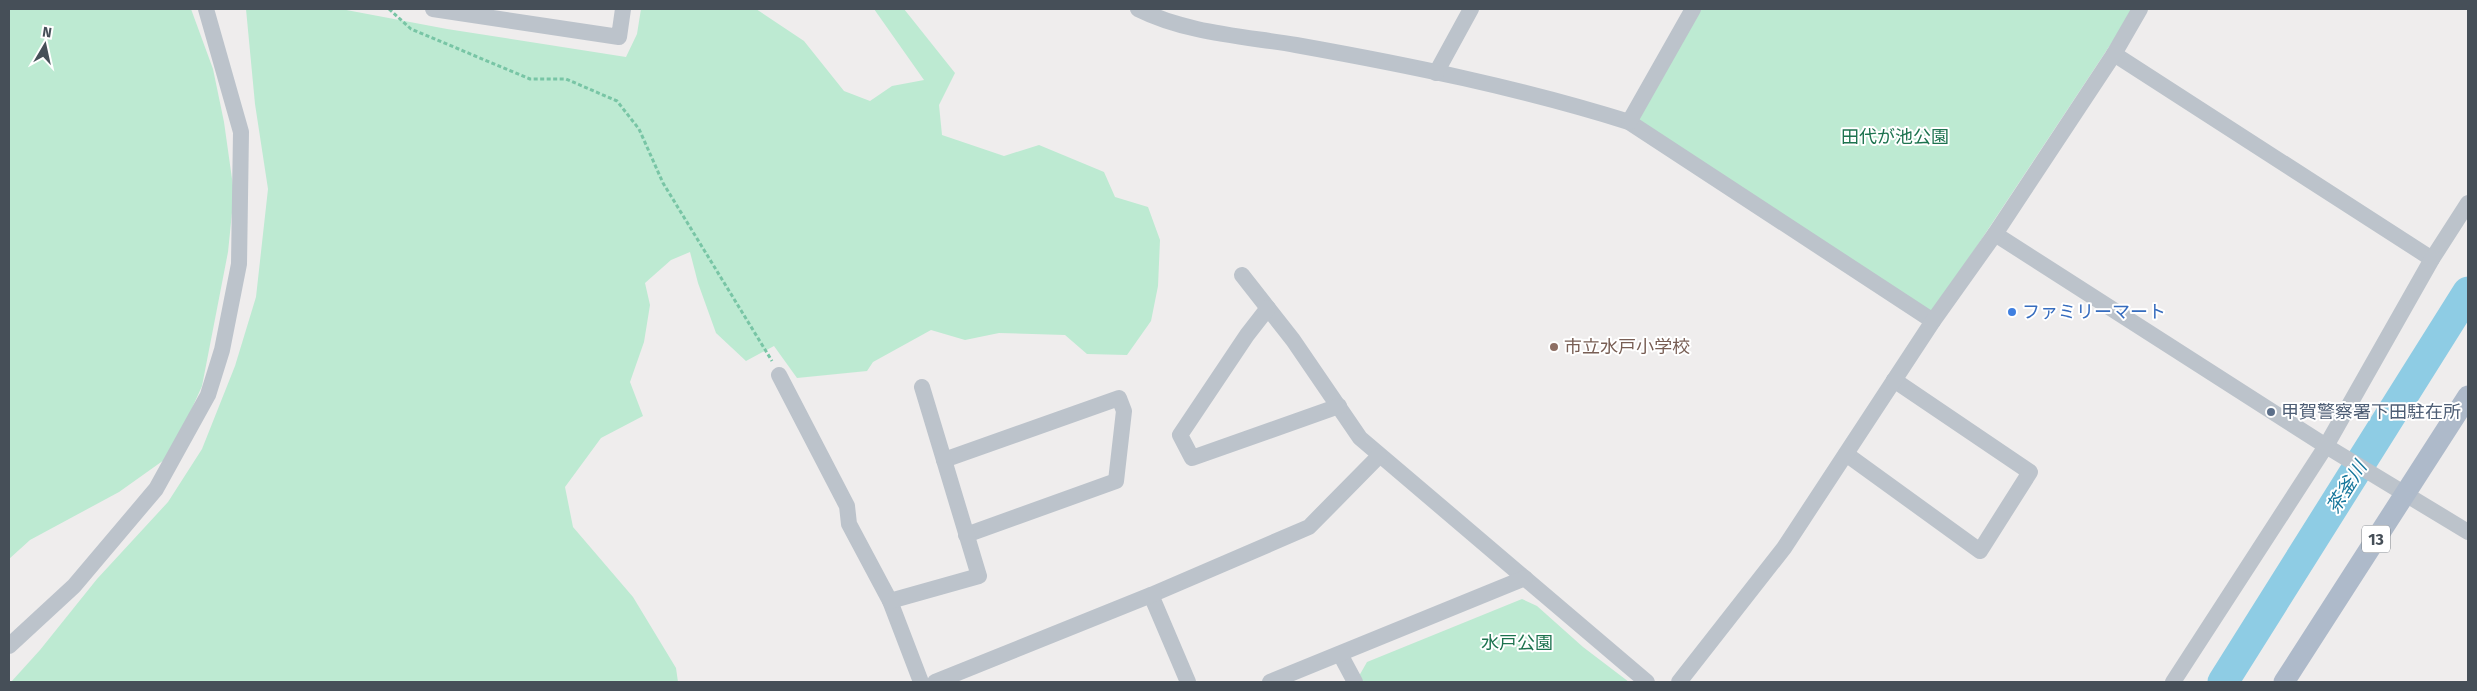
<svg xmlns="http://www.w3.org/2000/svg" width="2477" height="691" viewBox="0 0 2477 691" font-family="'Fira Sans','Noto Sans JP',sans-serif">
	<style>
		.green { fill: #bdead2 }
		.lines { fill: none; stroke-linecap: round; stroke-linejoin: round }
		.river { stroke: #8ecce4; stroke-width: 31 }
		.path { stroke: #78c5a5; stroke-width: 3; stroke-dasharray: 4 2.5; stroke-linecap: butt }
		.minor { stroke: #bcc3cb; stroke-width: 16 }
		.major { stroke: #aebaca; stroke-width: 21 }
		.shop-dot { fill: #3f7fe0; stroke: #fff; stroke-width: 2 }
		.education-dot { fill: #8d6e63; stroke: #fff; stroke-width: 2 }
		.service-dot { fill: #5c6f8a; stroke: #fff; stroke-width: 2 }
		.labels { text-anchor: middle; stroke-width: 4; stroke-linejoin: round; paint-order: stroke }
		.shield { fill: #fff; stroke: #7e848a; stroke-width: 1 }
		.shield-label { font-size: 16px; font-weight: bold; fill: #464f58 }
		.park-label { font-size: 18px; fill: #1d734f; stroke: #fff }
		.shop-label { font-size: 18px; fill: #366cbe; stroke: #fff; text-anchor: start }
		.education-label { font-size: 18px; fill: #785e54; stroke: #fff; text-anchor: start }
		.service-label { font-size: 18px; fill: #4e5e75; stroke: #fff; text-anchor: start }
		.water-label { font-size: 19px; font-style: italic; fill: #17769b; stroke: #fff }
	</style>
	<rect width="100%" height="100%" fill="#efeded"/>
	<!-- green -->
	<g class="green">
		<polygon points="9,9 191,9 213,69 224,122 234,193 228,252 202,386 171,455 119,492 30,540 9,559"/>
		<polygon points="246,9 341,9 447,29 626,57 637,34 641,9 756,9 804,41 844,91 870,101 892,86 924,80 874,9 904,9 955,73 939,105 942,135 1004,156 1039,145 1104,172 1115,197 1148,207 1160,240 1158,286 1151,321 1127,355 1087,354 1065,335 999,333 965,340 931,330 873,362 867,371 797,378 774,346 746,361 716,333 698,283 690,252 671,260 645,283 650,305 644,342 630,382 643,416 601,438 565,487 573,527 633,597 676,668 678,682 11,682 40,650 97,579 168,502 202,449 235,366 256,297 268,189 255,104"/>
		<polygon points="1699,9 2134,9 1932,314 1635,121"/>
		<polygon points="1522,599 1537,606 1583,647 1629,682 1362,682 1359,676 1367,662"/>
	</g>
	<g class="lines">
		<!-- river -->
		<polyline class="river" points="2223,682 2468,292"/>
		<!-- path -->
		<polyline class="path" points="389,9 411,29 530,79 566,79 617,101 639,129 663,183 772,361"/>
		<!-- minor -->
		<g class="minor">
			<polyline points="433,9 619,37 623,9"/>
			<path d="M1138 9C1186 33 1243 36 1296 45 1408 65 1521 88 1629 122L1933 321"/>
			<polyline points="2114,54 2432,259"/>
			<polyline points="1436,73 1471,9"/>
			<polyline points="1629,122 1693,9"/>
			<polyline points="1995,234 2326,446 2468,532"/>
			<polyline points="1242,275 1293,340 1360,438 1647,682"/>
			<polyline points="1268,308 1247,335 1180,435 1192,458 1339,406"/>
			<polyline points="779,375 847,506 849,524 890,601 921,682"/>
			<polyline points="1846,454 1980,551 2030,472 1894,380"/>
			<polyline points="944,460 1119,398 1124,411 1116,481 966,535"/>
			<polyline points="1151,595 1188,682"/>
			<polyline points="890,601 979,576 922,387"/>
			<polyline points="9,646 74,586 156,489 208,395 222,350 239,264 241,132 206,9"/>
			<polyline points="1340,654 1355,682"/>
			<polyline points="935,682 1151,595 1309,527 1379,456"/>
			<polyline points="1270,682 1525,578"/>
			<polyline points="1679,682 1784,548 1933,321 1995,234 2114,54 2140,9"/>
			<polyline points="2173,682 2326,446 2432,259 2468,203"/>
		</g>
		<!-- major -->
		<polyline class="major" points="2284,682 2468,396"/>
	</g>
	<!-- markers -->
	<circle class="shop-dot" cx="2012" cy="312" r="5"/>
	<circle class="education-dot" cx="1554" cy="347" r="5"/>
	<circle class="service-dot" cx="2271" cy="412" r="5"/>
	<g class="labels">
		<!-- shield labels -->
		<rect class="shield" x="2362" y="525.5" width="28" height="27" rx="4"/>
		<g class="shield-label">
			<text x="2376" y="545">13</text>
		</g>
		<!-- park labels -->
		<g class="park-label">
			<text x="1895" y="143">田代が池公園</text>
			<text x="1517" y="649">水戸公園</text>
		</g>
		<!-- shop labels -->
		<g class="shop-label">
			<text x="2022" y="318">ファミリーマート</text>
		</g>
		<!-- education labels -->
		<g class="education-label">
			<text x="1564" y="353">市立水戸小学校</text>
		</g>
		<!-- service labels -->
		<g class="service-label">
			<text x="2281" y="418">甲賀警察署下田駐在所</text>
		</g>
		<!-- water labels -->
		<g class="water-label">
			<text transform="translate(2346 487) rotate(-58)" y="7">茶釜川</text>
		</g>
	</g>
	<!-- border -->
	<rect width="2477" height="691" fill="none" stroke="#464f58" stroke-width="20"/>
	<!-- north arrow -->
	<g transform="translate(45 45) rotate(9)" stroke="#ffffff" stroke-width="4" paint-order="stroke">
	<path d="M0-4L9 19L0 12L-9 19Z" fill="#464f58"/>
	<text y="-8" font-size="14" font-weight="bold" text-anchor="middle" fill="#464f58">N</text>
	</g>
</svg>
